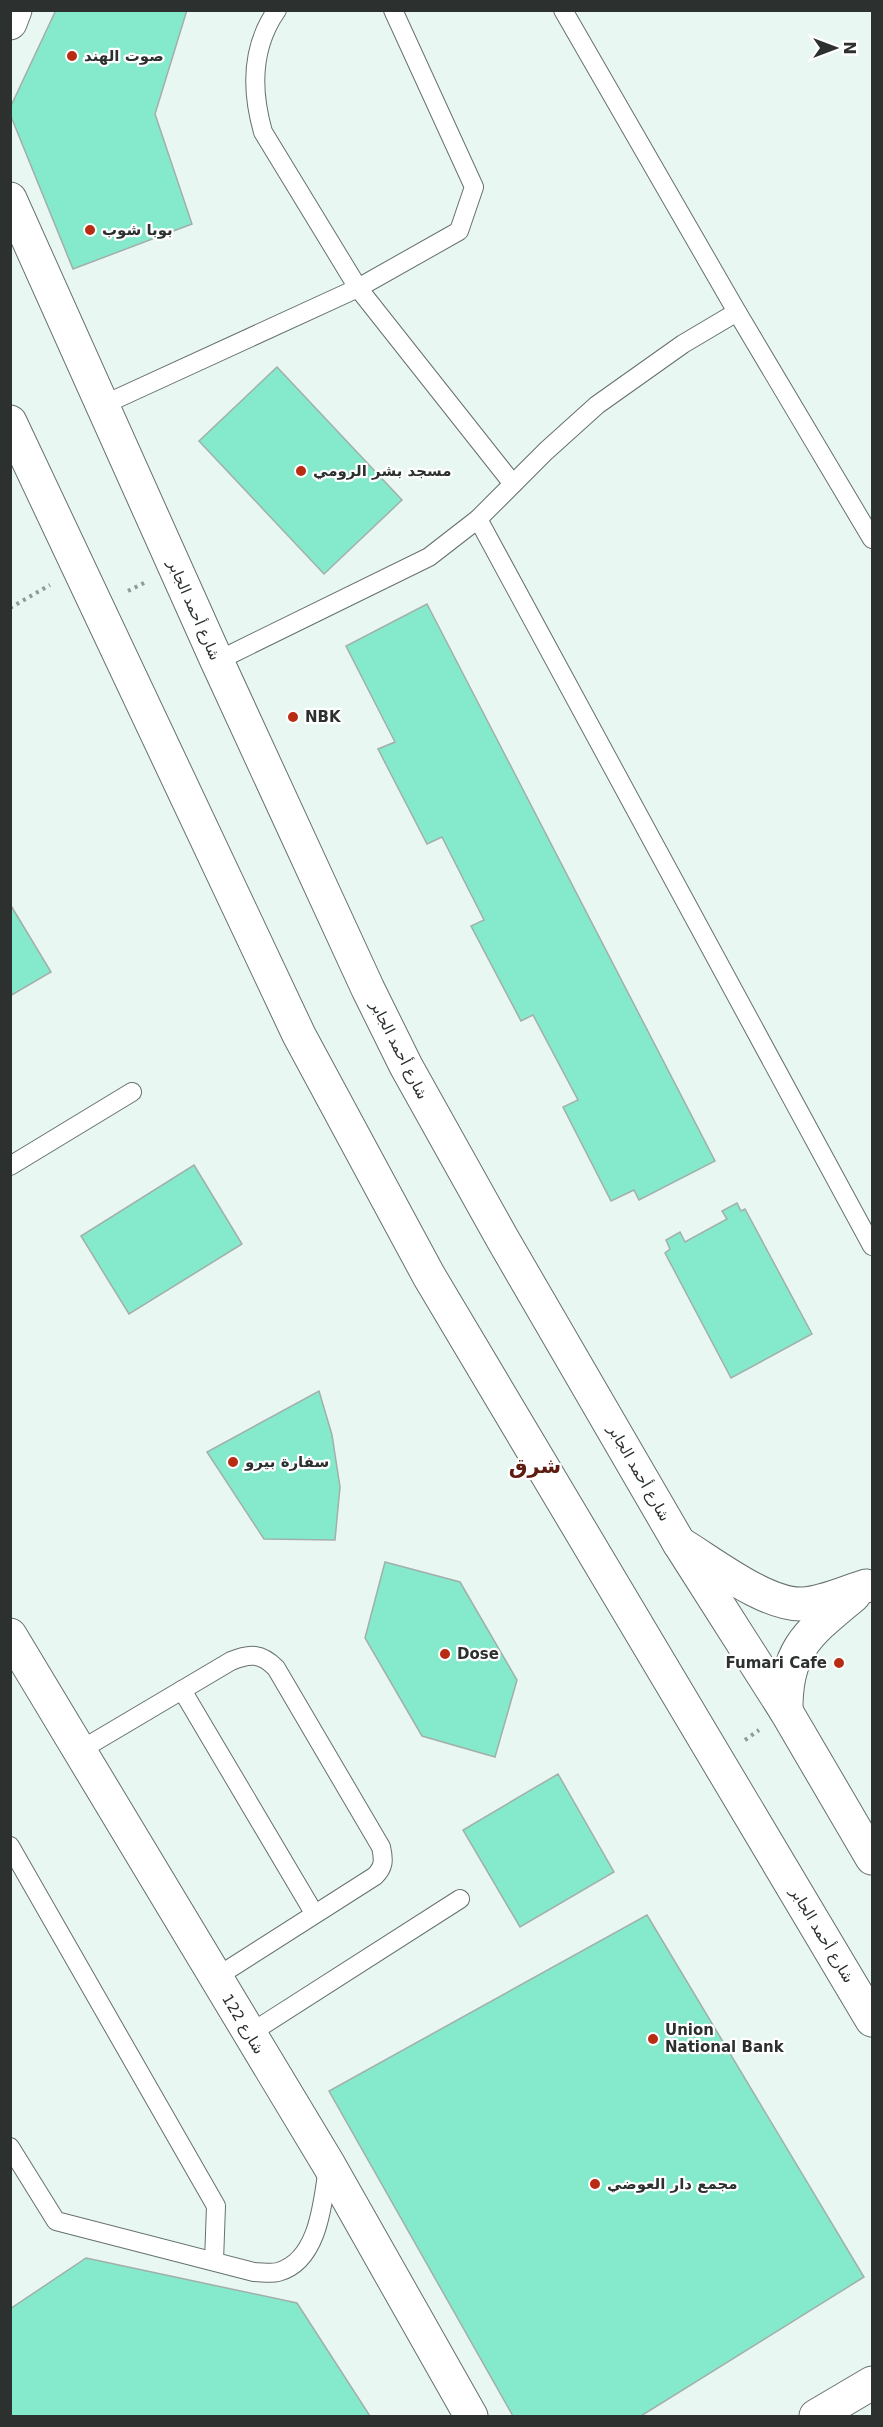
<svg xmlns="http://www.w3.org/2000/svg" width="883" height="2427" viewBox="0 0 883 2427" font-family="'DejaVu Sans','Noto Naskh Arabic',sans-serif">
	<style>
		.building { fill: #84eacb; stroke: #a2afaa; stroke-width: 1.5 }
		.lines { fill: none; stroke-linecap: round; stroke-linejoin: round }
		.service-casing { stroke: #66716d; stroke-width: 20 }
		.minor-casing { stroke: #66716d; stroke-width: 35 }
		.tertiary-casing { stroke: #66716d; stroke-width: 35 }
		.primary-casing { stroke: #66716d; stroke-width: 35 }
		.path { stroke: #909a97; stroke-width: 4; stroke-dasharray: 3 4.5; stroke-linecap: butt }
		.service { stroke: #fff; stroke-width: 18 }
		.minor { stroke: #fff; stroke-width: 33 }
		.tertiary { stroke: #fff; stroke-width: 33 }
		.primary { stroke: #fff; stroke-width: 33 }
		.poi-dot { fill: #b82c14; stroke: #fff; stroke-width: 2 }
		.labels { text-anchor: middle; stroke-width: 4.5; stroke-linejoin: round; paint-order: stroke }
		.poi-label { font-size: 15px; font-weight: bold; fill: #2c3130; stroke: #fff; text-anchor: start }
		.street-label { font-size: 15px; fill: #2c3130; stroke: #fff }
		.district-label { font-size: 21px; font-weight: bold; fill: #5e1b0f; stroke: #fff }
	</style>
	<rect width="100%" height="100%" fill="#e9f7f2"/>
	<!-- building -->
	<g class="building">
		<polygon points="56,10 187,10 155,114 192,224 73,269 10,114 10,108"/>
		<polygon points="277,367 402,500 324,574 199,441"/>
		<polygon points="427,604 715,1161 639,1200 634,1190 611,1201 563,1107 578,1100 533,1015 521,1021 471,926 484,920 442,837 427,844 378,749 395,742 346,646"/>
		<polygon points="10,904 51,972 10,996"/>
		<polygon points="194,1165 242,1244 129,1314 81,1236"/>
		<polygon points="737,1203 741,1211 745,1209 812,1334 731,1378 665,1253 670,1249 666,1240 680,1232 685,1242 727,1219 722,1211"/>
		<polygon points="319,1391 332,1435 340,1487 335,1540 264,1539 207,1452"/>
		<polygon points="385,1562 460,1582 517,1680 495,1757 422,1736 365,1638"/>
		<polygon points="558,1774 614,1872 520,1927 463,1830"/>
		<polygon points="647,1915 864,2277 641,2416 513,2416 329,2091"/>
		<polygon points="86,2258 297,2303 370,2416 10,2416 10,2309"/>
	</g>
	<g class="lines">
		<defs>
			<g id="service">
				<path d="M277 10C251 47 251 90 263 132L358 288 513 484"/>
				<polyline points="563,10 737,312 872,539"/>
				<polyline points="103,405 358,288 459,231 474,187 393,10"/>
				<polyline points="478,519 872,1246"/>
				<polyline points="217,661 429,557 478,519 546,451 597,405 683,344 737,312"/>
				<polyline points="10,1166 132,1092"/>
				<polyline points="182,1690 314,1913"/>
				<path d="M79 1751 231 1661C250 1653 261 1653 276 1668L381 1847C384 1860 384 1867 375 1876L215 1978"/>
				<polyline points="10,1846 216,2206 214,2261"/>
				<polyline points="249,2034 460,1899"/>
				<path d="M10 2147 56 2221 254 2272C262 2272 271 2274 278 2272 319 2261 323 2201 328 2167"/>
			</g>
			<g id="minor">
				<path d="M679 1543C711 1562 766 1606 803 1604 824 1603 846 1592 866 1586"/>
				<polyline points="10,1635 329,2165 471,2416"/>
				<path d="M786 1711C785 1648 810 1632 854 1595"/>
			</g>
			<polyline id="tertiary" points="816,2416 872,2383"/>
			<g id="primary">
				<polyline points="10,23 15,10"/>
				<polyline points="10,199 217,661 368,989 406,1066 502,1238 679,1543 786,1711 872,1858"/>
				<polyline points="10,422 299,1035 429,1276 872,2020"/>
			</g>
		</defs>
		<!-- service casing -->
		<use href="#service" class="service-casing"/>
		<!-- minor casing -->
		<use href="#minor" class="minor-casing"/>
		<!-- tertiary casing -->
		<use href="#tertiary" class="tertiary-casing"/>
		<!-- primary casing -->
		<use href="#primary" class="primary-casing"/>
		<!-- path -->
		<g class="path">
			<polyline points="128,591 146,582"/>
			<polyline points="10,608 50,585"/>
			<polyline points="745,1740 759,1730"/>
		</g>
		<!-- service -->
		<use href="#service" class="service"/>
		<!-- minor -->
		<use href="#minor" class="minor"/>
		<!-- tertiary -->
		<use href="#tertiary" class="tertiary"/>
		<!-- primary -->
		<use href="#primary" class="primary"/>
	</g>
	<!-- markers -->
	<g class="poi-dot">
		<circle cx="72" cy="56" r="6"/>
		<circle cx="90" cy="230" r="6"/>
		<circle cx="301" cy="471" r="6"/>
		<circle cx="293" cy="717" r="6"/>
		<circle cx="233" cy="1462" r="6"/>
		<circle cx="445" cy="1654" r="6"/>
		<circle cx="839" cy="1663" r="6"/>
		<circle cx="653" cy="2039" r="6"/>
		<circle cx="595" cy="2184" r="6"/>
	</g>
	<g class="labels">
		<!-- poi labels -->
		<g class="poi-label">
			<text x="84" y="61">صوت الهند</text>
			<text x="102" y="235">بوبا شوب</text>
			<text x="313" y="476">مسجد بشر الرومي</text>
			<text x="305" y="722">NBK</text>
			<text x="245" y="1467">سفارة بيرو</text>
			<text x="457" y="1659">Dose</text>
			<text x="827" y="1668" text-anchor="end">Fumari Cafe</text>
			<text x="665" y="2035">Union<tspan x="665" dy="17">National Bank</tspan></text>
			<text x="607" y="2189">مجمع دار العوضي</text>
		</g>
		<!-- street labels -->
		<g class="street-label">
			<text transform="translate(194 610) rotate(66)" y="5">شارع أحمد الجابر</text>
			<text transform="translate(399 1050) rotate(63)" y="5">شارع أحمد الجابر</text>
			<text transform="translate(639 1473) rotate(60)" y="5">شارع أحمد الجابر</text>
			<text transform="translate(822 1935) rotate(59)" y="5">شارع أحمد الجابر</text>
			<text transform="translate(243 2024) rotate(59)" y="5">شارع 122</text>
		</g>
		<!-- district labels -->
		<g class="district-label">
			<text x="535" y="1473">شرق</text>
		</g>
	</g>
	<!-- border -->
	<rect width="883" height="2427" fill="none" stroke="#2c3130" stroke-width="24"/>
	<!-- north arrow -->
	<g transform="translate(835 48) rotate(90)" stroke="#ffffff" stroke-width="4.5" paint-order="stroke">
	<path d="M0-4.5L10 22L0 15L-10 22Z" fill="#2c3130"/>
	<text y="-9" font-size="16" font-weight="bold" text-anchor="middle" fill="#2c3130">N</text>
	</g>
</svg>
